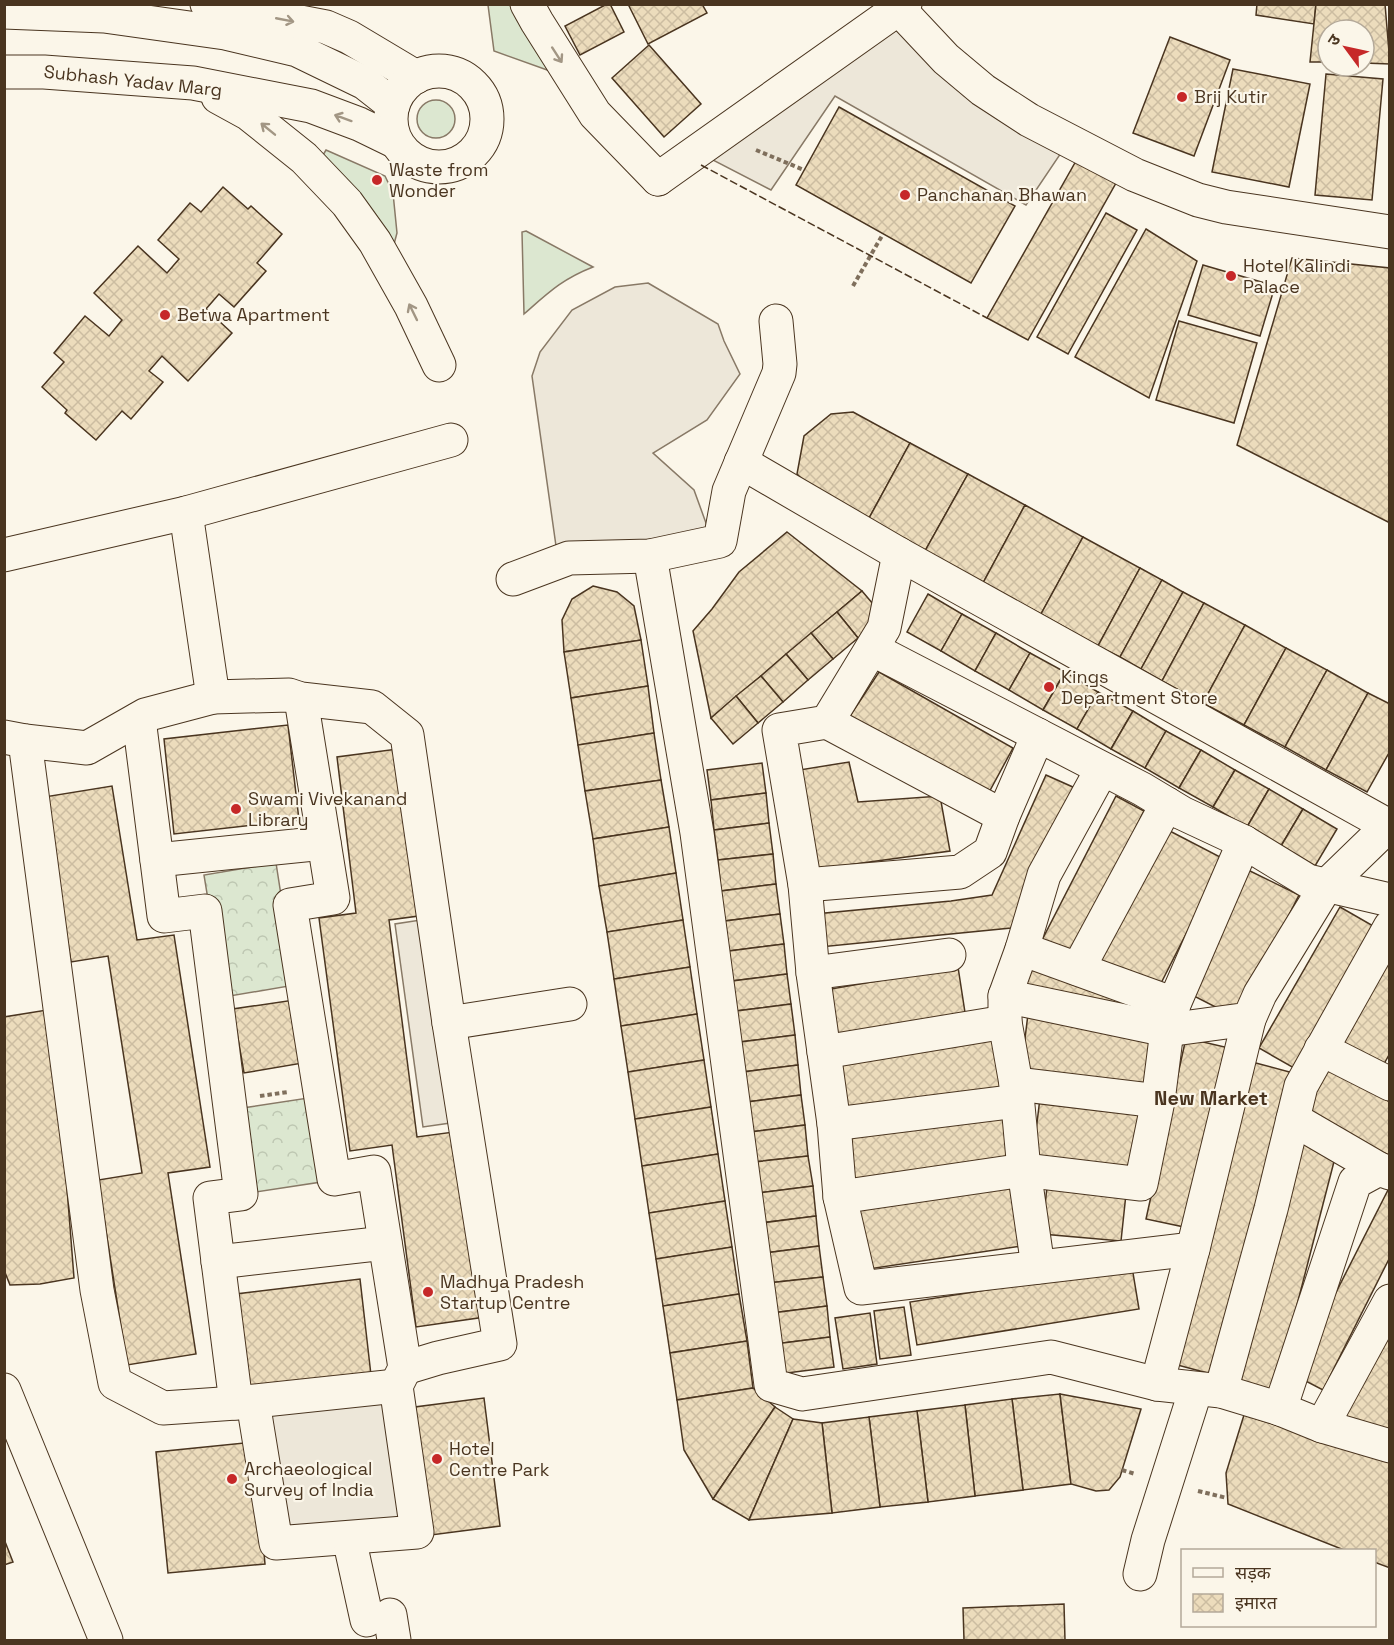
<svg xmlns="http://www.w3.org/2000/svg" width="1394" height="1645" viewBox="0 0 1394 1645" font-family="'Space Grotesk','Noto Sans Devanagari',sans-serif">
	<style>
		.grass { fill: #dce7d0; stroke: #887966; stroke-width: 1.5 }
		.forest { fill: url(#forest-crowns); stroke: #887966; stroke-width: 1.5 }
		.parking { fill: #ede7d9; stroke: #887966; stroke-width: 1.5 }
		.building { fill: url(#building-cross-hatch); stroke: #4a3520; stroke-width: 1.5 }
		.lines { fill: none; stroke-linecap: round; stroke-linejoin: round }
		.minor-casing { stroke: #4a3520; stroke-width: 35 }
		.major-casing { stroke: #4a3520; stroke-width: 35 }
		.path { stroke: #7f6f5c; stroke-width: 4; stroke-dasharray: 4.5 3; stroke-linecap: butt }
		.minor { stroke: #fbf6e9; stroke-width: 33 }
		.major { stroke: #fbf6e9; stroke-width: 33 }
		.fence { stroke: #4a3520; stroke-width: 1.5; stroke-dasharray: 8 3; stroke-linecap: butt }
		.oneway { stroke: #a29684 }
		.poi-dot { fill: #c62828; stroke: #fbf6e9; stroke-width: 2 }
		.labels { text-anchor: middle; stroke-width: 4.5; stroke-linejoin: round; paint-order: stroke }
		.street-label { font-size: 18px; fill: #4a3520; stroke: #fbf6e9 }
		.poi-label { font-size: 18px; fill: #4a3520; stroke: #fbf6e9; text-anchor: start }
		.neighbourhood-label { font-size: 20px; font-weight: bold; fill: #4a3520; stroke: #fbf6e9 }
	</style>
	<defs>
		<pattern id="forest-crowns" width="20" height="18" patternUnits="userSpaceOnUse" patternTransform="scale(1.5)"><rect width="20" height="18" fill="#dce7d0"/><path d="M2 6a3 3 0 1 1 6 0M12 15a3 3 0 1 1 6 0" fill="none" stroke="#bec7b2"/></pattern>
		<pattern id="building-cross-hatch" width="8" height="8" patternUnits="userSpaceOnUse" patternTransform="scale(1.5)"><rect width="8" height="8" fill="#ecdcbc"/><path d="M0 0l8 8M0 8l8-8" fill="none" stroke="#ccbda1"/></pattern>
	</defs>
	<rect width="100%" height="100%" fill="#fbf6e9"/>
	<!-- grass -->
	<g class="grass">
		<polygon points="488,5 510,5 516,18 550,71 494,51"/>
		<circle cx="436" cy="119" r="19"/>
		<polygon points="326,150 385,176 393,193 397,233 393,248 323,155"/>
		<path d="M526 231 593 267C562 279 548 293 524 314L522 232Z"/>
	</g>
	<!-- forest -->
	<g class="forest">
		<polygon points="276,863 295,985 224,997 204,875"/>
		<polygon points="308,1098 321,1182 256,1192 243,1108"/>
	</g>
	<!-- parking -->
	<g class="parking">
		<polygon points="898,24 1061,153 1026,205 835,96 771,190 707,157"/>
		<polygon points="648,283 718,324 724,341 740,374 707,420 653,453 694,490 710,534 557,553 532,376 540,352 572,310 615,287"/>
		<polygon points="427,919 457,1122 423,1127 395,924"/>
		<polygon points="392,1396 408,1517 284,1534 268,1413"/>
	</g>
	<!-- building -->
	<g class="building">
		<polygon points="607,4 610,4 624,32 580,55 565,26"/>
		<polygon points="628,4 702,4 707,13 648,44"/>
		<polygon points="1257,4 1316,4 1314,24 1256,15"/>
		<polygon points="1316,4 1385,4 1390,64 1364,63 1364,30 1328,30 1328,62 1310,62"/>
		<polygon points="1170,37 1230,60 1194,156 1133,133"/>
		<polygon points="649,45 701,104 664,137 612,78"/>
		<polygon points="1233,69 1310,84 1289,187 1212,172"/>
		<polygon points="1326,74 1383,79 1372,200 1315,195"/>
		<polygon points="839,107 1015,206 971,283 796,185"/>
		<polygon points="1076,161 1116,183 1028,340 987,318"/>
		<polygon points="223,187 248,209 251,206 282,234 257,263 266,271 234,307 219,294 206,309 232,333 188,381 162,356 149,371 163,382 131,419 122,411 96,440 65,413 67,410 42,387 64,362 54,353 85,316 109,336 122,320 94,293 138,246 167,273 179,259 158,240 190,203 201,212"/>
		<polygon points="1106,213 1137,230 1068,354 1037,337"/>
		<polygon points="1146,229 1197,261 1149,398 1075,357"/>
		<polygon points="1292,258 1390,268 1390,523 1237,445"/>
		<polygon points="1203,265 1275,286 1260,336 1188,315"/>
		<polygon points="1179,321 1257,343 1234,423 1156,400"/>
		<polygon points="853,412 910,443 868,520 811,489 797,474 804,436 831,414"/>
		<polygon points="910,443 968,474 925,551 868,520"/>
		<polygon points="968,474 1025,505 983,583 925,551"/>
		<polygon points="1025,505 1083,537 1041,614 983,583"/>
		<polygon points="787,532 862,591 711,718 693,631 712,609 739,572"/>
		<polygon points="1083,537 1140,568 1098,646 1041,614"/>
		<polygon points="1140,568 1162,580 1120,657 1098,646"/>
		<polygon points="1162,580 1183,592 1141,669 1120,657"/>
		<polygon points="593,586 617,592 634,606 641,640 564,652 562,620 572,599"/>
		<polygon points="862,591 884,617 858,638 837,612"/>
		<polygon points="1183,592 1204,603 1162,681 1141,669"/>
		<polygon points="928,594 962,614 941,651 907,632"/>
		<polygon points="1204,603 1245,625 1203,703 1162,681"/>
		<polygon points="837,612 858,638 833,659 811,633"/>
		<polygon points="962,614 996,633 975,671 941,651"/>
		<polygon points="1245,625 1286,648 1244,725 1203,703"/>
		<polygon points="811,633 833,659 808,680 786,654"/>
		<polygon points="996,633 1030,653 1009,690 975,671"/>
		<polygon points="641,640 648,686 571,698 564,652"/>
		<polygon points="1286,648 1327,670 1285,747 1244,725"/>
		<polygon points="1030,653 1065,672 1043,710 1009,690"/>
		<polygon points="786,654 808,680 783,702 761,676"/>
		<polygon points="1327,670 1368,693 1326,770 1285,747"/>
		<polygon points="879,672 1013,748 987,796 850,716"/>
		<polygon points="1065,672 1098,692 1077,729 1043,710"/>
		<polygon points="761,676 783,702 758,723 736,696"/>
		<polygon points="648,686 654,733 578,745 571,698"/>
		<polygon points="1098,692 1133,711 1111,749 1077,729"/>
		<polygon points="1368,693 1390,704 1390,751 1367,792 1326,770"/>
		<polygon points="736,696 758,723 733,744 711,718"/>
		<polygon points="1133,711 1166,731 1145,768 1111,749"/>
		<polygon points="288,725 299,820 174,834 164,739"/>
		<polygon points="1166,731 1201,750 1179,788 1145,768"/>
		<polygon points="654,733 661,780 585,791 578,745"/>
		<polygon points="405,748 426,915 389,920 417,1137 461,1131 485,1317 416,1327 392,1145 350,1151 319,918 356,913 337,757"/>
		<polygon points="1201,750 1235,770 1213,807 1179,788"/>
		<polygon points="849,762 858,802 940,796 950,851 818,869 793,771"/>
		<polygon points="762,763 766,793 711,800 707,770"/>
		<polygon points="1235,770 1269,789 1247,827 1213,807"/>
		<polygon points="1046,775 1075,788 1011,928 820,947 815,914 951,901 992,895"/>
		<polygon points="661,780 669,827 593,839 585,791"/>
		<polygon points="112,786 137,940 174,935 210,1167 168,1173 196,1354 127,1365 98,1180 142,1173 108,956 71,962 44,797"/>
		<polygon points="1269,789 1303,809 1281,846 1247,827"/>
		<polygon points="766,793 769,823 714,830 711,800"/>
		<polygon points="1116,796 1144,811 1070,957 1041,942"/>
		<polygon points="1303,809 1337,829 1315,866 1281,846"/>
		<polygon points="769,823 773,854 718,860 714,830"/>
		<polygon points="669,827 676,873 599,886 593,839"/>
		<polygon points="1164,828 1224,859 1155,995 1094,964"/>
		<polygon points="773,854 776,884 721,891 718,860"/>
		<polygon points="1248,870 1299,895 1237,1018 1186,992"/>
		<polygon points="676,873 683,920 607,932 599,886"/>
		<polygon points="776,884 780,914 725,921 721,891"/>
		<polygon points="1340,907 1375,927 1294,1068 1259,1048"/>
		<polygon points="780,914 784,944 729,951 725,921"/>
		<polygon points="683,920 690,967 614,979 607,932"/>
		<polygon points="784,944 787,974 732,981 729,951"/>
		<polygon points="1390,944 1390,1053 1380,1071 1334,1046"/>
		<polygon points="1023,958 1160,1004 1156,1022 1012,989"/>
		<polygon points="690,967 697,1014 621,1026 614,979"/>
		<polygon points="958,967 966,1019 833,1041 825,990"/>
		<polygon points="787,974 791,1004 736,1011 732,981"/>
		<polygon points="294,1000 303,1063 244,1073 233,1009"/>
		<polygon points="791,1004 795,1035 740,1042 736,1011"/>
		<polygon points="53,1009 74,1278 40,1284 10,1285 4,1270 4,1017"/>
		<polygon points="697,1014 704,1060 628,1072 621,1026"/>
		<polygon points="1028,1014 1158,1030 1150,1095 1020,1079"/>
		<polygon points="795,1035 798,1065 743,1072 740,1042"/>
		<polygon points="995,1037 1003,1094 843,1116 835,1060"/>
		<polygon points="1186,1038 1229,1048 1189,1228 1146,1219"/>
		<polygon points="704,1060 711,1107 635,1119 628,1072"/>
		<polygon points="1252,1062 1297,1074 1215,1375 1170,1363"/>
		<polygon points="798,1065 801,1095 747,1102 743,1072"/>
		<polygon points="1329,1068 1390,1102 1390,1165 1302,1116"/>
		<polygon points="801,1095 805,1125 750,1132 747,1102"/>
		<polygon points="1040,1098 1148,1111 1139,1177 1032,1164"/>
		<polygon points="1006,1106 1014,1165 852,1189 843,1131"/>
		<polygon points="711,1107 718,1154 642,1166 635,1119"/>
		<polygon points="805,1125 808,1156 754,1162 750,1132"/>
		<polygon points="1294,1139 1337,1150 1274,1394 1231,1383"/>
		<polygon points="718,1154 725,1201 649,1213 642,1166"/>
		<polygon points="808,1156 813,1186 758,1193 754,1162"/>
		<polygon points="1013,1183 1022,1246 862,1270 853,1207"/>
		<polygon points="813,1186 816,1216 761,1223 758,1193"/>
		<polygon points="1047,1187 1126,1194 1121,1241 1042,1234"/>
		<polygon points="1388,1190 1390,1191 1390,1257 1323,1390 1294,1375"/>
		<polygon points="725,1201 732,1247 656,1259 649,1213"/>
		<polygon points="816,1216 819,1246 765,1253 761,1223"/>
		<polygon points="819,1246 823,1277 768,1283 765,1253"/>
		<polygon points="732,1247 739,1294 663,1306 656,1259"/>
		<polygon points="1132,1267 1139,1309 917,1345 910,1302"/>
		<polygon points="823,1277 827,1306 772,1313 768,1283"/>
		<polygon points="360,1279 371,1375 246,1390 236,1294"/>
		<polygon points="739,1294 747,1341 670,1353 663,1306"/>
		<polygon points="827,1306 830,1337 775,1344 772,1313"/>
		<polygon points="904,1307 911,1355 880,1359 874,1311"/>
		<polygon points="1390,1310 1390,1440 1336,1412"/>
		<polygon points="870,1313 877,1364 843,1369 835,1318"/>
		<polygon points="830,1337 834,1367 779,1374 775,1344"/>
		<polygon points="747,1341 753,1388 677,1400 670,1353"/>
		<polygon points="753,1388 775,1407 713,1499 684,1450 677,1400"/>
		<polygon points="1060,1394 1071,1484 1023,1490 1012,1399"/>
		<polygon points="1060,1394 1141,1409 1120,1477 1109,1490 1096,1491 1071,1484"/>
		<polygon points="484,1398 500,1526 431,1535 415,1407"/>
		<polygon points="1012,1399 1023,1490 975,1496 965,1405"/>
		<polygon points="965,1405 975,1496 928,1502 917,1411"/>
		<polygon points="775,1407 793,1419 749,1520 713,1499"/>
		<polygon points="917,1411 928,1502 880,1507 869,1417"/>
		<polygon points="1244,1415 1390,1460 1390,1568 1374,1562 1374,1550 1344,1550 1228,1504 1226,1473"/>
		<polygon points="869,1417 880,1507 832,1513 822,1423"/>
		<polygon points="793,1419 822,1423 832,1513 749,1520"/>
		<polygon points="254,1442 265,1564 168,1573 156,1452"/>
		<polygon points="4,1539 13,1562 4,1565"/>
		<polygon points="1064,1604 1065,1640 964,1640 963,1608"/>
	</g>
	<g class="lines">
		<defs>
			<g id="minor">
				<polyline points="896,4 899,9 946,59 983,90 1029,120 1135,175 1198,200 1226,207 1390,232"/>
				<polyline points="4,12 104,16 225,33 297,50 365,83 393,105"/>
				<polyline points="658,179 905,4"/>
				<polyline points="741,462 899,554 1389,826"/>
				<polyline points="186,513 213,697 289,695 301,699 372,707 407,735 449,1023 500,1344 438,1358 405,1368"/>
				<polyline points="899,554 884,628 827,722 779,730 805,885 813,973 834,1124 840,1197 861,1288 1193,1249"/>
				<polyline points="4,555 186,513 451,440"/>
				<polyline points="650,556 697,833 771,1385 802,1394 1051,1357 1157,1384 1221,1391 1280,1409 1322,1426 1390,1446"/>
				<polyline points="513,579 569,558 650,556 720,541 729,491 779,373 780,364 776,321"/>
				<polyline points="872,649 1142,789 1182,813 1244,842 1308,881 1390,900"/>
				<polyline points="139,719 164,916 205,911 241,1194 210,1198 236,1403"/>
				<polyline points="827,722 1003,816"/>
				<polyline points="4,737 25,741 87,748 145,715 213,697"/>
				<polyline points="25,741 97,1290 115,1383 163,1408 236,1403 396,1386"/>
				<polyline points="157,860 324,843"/>
				<polyline points="805,885 960,872 990,852 1003,816 1038,735"/>
				<polyline points="1022,949 1174,1004"/>
				<polyline points="1078,969 1167,804"/>
				<polyline points="813,973 949,955"/>
				<polyline points="1005,996 1167,1030 1249,1019 1260,994 1326,886 1390,824"/>
				<polyline points="449,1023 570,1004"/>
				<polyline points="1321,1049 1390,1084"/>
				<polyline points="824,1052 1005,1022"/>
				<polyline points="1016,1084 1158,1101"/>
				<polyline points="1293,1119 1379,1169"/>
				<polyline points="834,1124 1017,1101"/>
				<polyline points="840,1197 1024,1170 1141,1184 1158,1101 1167,1030 1174,1004 1244,842"/>
				<polyline points="218,1262 385,1243"/>
				<polyline points="1038,1267 1024,1170 1016,1084 1005,1022 1005,996 1022,949 1044,875 1102,769"/>
				<polyline points="1157,1384 1193,1249 1249,1019"/>
				<polyline points="4,1390 106,1640"/>
				<polyline points="1221,1391 1271,1209 1301,1086 1390,927"/>
				<polyline points="253,1402 276,1543 417,1532 396,1386 405,1368 374,1172 334,1179 290,905 333,898 301,699"/>
				<polyline points="1280,1409 1355,1182 1379,1169 1390,1173"/>
				<polyline points="1322,1426 1390,1301"/>
				<polyline points="349,1538 367,1620"/>
				<polyline points="1140,1574 1148,1540 1196,1389"/>
				<polyline points="390,1615 394,1640"/>
			</g>
			<g id="major">
				<polyline points="207,4 326,27 349,37 416,77"/>
				<polyline points="527,4 537,22 595,114 658,179"/>
				<circle cx="439" cy="119" r="48"/>
				<polyline points="4,72 44,72 193,83 311,106 359,124 396,142"/>
				<polyline points="218,97 249,114 304,158 347,203 375,242 411,306 439,365"/>
			</g>
		</defs>
		<!-- minor casing -->
		<use href="#minor" class="minor-casing"/>
		<!-- major casing -->
		<use href="#major" class="major-casing"/>
		<!-- path -->
		<g class="path">
			<polyline points="756,150 804,170"/>
			<polyline points="853,286 883,234"/>
			<polyline points="260,1096 288,1092"/>
			<polyline points="1122,1470 1135,1474"/>
			<polyline points="1198,1491 1227,1498"/>
		</g>
		<!-- minor -->
		<use href="#minor" class="minor"/>
		<!-- major -->
		<use href="#major" class="major"/>
		<!-- fence -->
		<polyline class="fence" points="701,165 987,318"/>
	</g>
	<!-- one-way arrows -->
	<defs><path id="oneway-shaft" d="M-6 0H5M1.5-3L5.5 0L1.5 3" fill="none" stroke-width="1.6" stroke-linecap="round" stroke-linejoin="round" transform="scale(1.5)"/></defs>
	<g class="oneway">
		<use href="#oneway-shaft" transform="translate(285 20) rotate(11)"/>
		<use href="#oneway-shaft" transform="translate(557 55) rotate(57)"/>
		<use href="#oneway-shaft" transform="translate(343 118) rotate(-160)"/>
		<use href="#oneway-shaft" transform="translate(268 129) rotate(-141)"/>
		<use href="#oneway-shaft" transform="translate(413 312) rotate(-116)"/>
	</g>
	<!-- markers -->
	<g class="poi-dot">
		<circle cx="1182" cy="97" r="6"/>
		<circle cx="377" cy="180" r="6"/>
		<circle cx="905" cy="195" r="6"/>
		<circle cx="1231" cy="276" r="6"/>
		<circle cx="165" cy="315" r="6"/>
		<circle cx="1049" cy="687" r="6"/>
		<circle cx="236" cy="809" r="6"/>
		<circle cx="428" cy="1292" r="6"/>
		<circle cx="437" cy="1459" r="6"/>
		<circle cx="232" cy="1479" r="6"/>
	</g>
	<g class="labels">
		<!-- street labels -->
		<g class="street-label">
			<text transform="translate(133 81) rotate(6)" y="6">Subhash Yadav Marg</text>
		</g>
		<!-- poi labels -->
		<g class="poi-label">
			<text x="1194" y="103">Brij Kutir</text>
			<text x="389" y="176">Waste from<tspan x="389" dy="21">Wonder</tspan></text>
			<text x="917" y="201">Panchanan Bhawan</text>
			<text x="1243" y="272">Hotel Kalindi<tspan x="1243" dy="21">Palace</tspan></text>
			<text x="177" y="321">Betwa Apartment</text>
			<text x="1061" y="683">Kings<tspan x="1061" dy="21">Department Store</tspan></text>
			<text x="248" y="805">Swami Vivekanand<tspan x="248" dy="21">Library</tspan></text>
			<text x="440" y="1288">Madhya Pradesh<tspan x="440" dy="21">Startup Centre</tspan></text>
			<text x="449" y="1455">Hotel<tspan x="449" dy="21">Centre Park</tspan></text>
			<text x="244" y="1475">Archaeological<tspan x="244" dy="21">Survey of India</tspan></text>
		</g>
		<!-- neighbourhood labels -->
		<g class="neighbourhood-label">
			<text x="1211" y="1105">New Market</text>
		</g>
	</g>
	<!-- border -->
	<rect width="1394" height="1645" fill="none" stroke="#4a3520" stroke-width="12"/>
	<!-- legend -->
	<rect x="1181" y="1549" width="195" height="78" fill="#fbf6e9" stroke="#b4a999" stroke-width="1.5"/>
	<rect x="1193" y="1568" width="30" height="9" fill="#fbf6e9" stroke="#b4a999" stroke-width="1.5"/>
	<text x="1235" y="1579" font-size="18" fill="#4a3520">सड़क</text>
	<rect x="1193" y="1594" width="30" height="18" fill="url(#building-cross-hatch)" stroke="#b4a999" stroke-width="1.5"/>
	<text x="1235" y="1609" font-size="18" fill="#4a3520">इमारत</text>
	<!-- north arrow -->
	<g transform="translate(1346 48) rotate(303)"><circle r="28" fill="#fbf6e9" stroke="#b4a999" stroke-width="1.5"/>
	<path d="M0-4.5L10 22L0 15L-10 22Z" fill="#c62828"/>
	<text y="-9" font-size="16" font-weight="bold" text-anchor="middle" fill="#4a3520">उ</text>
	</g>
</svg>
